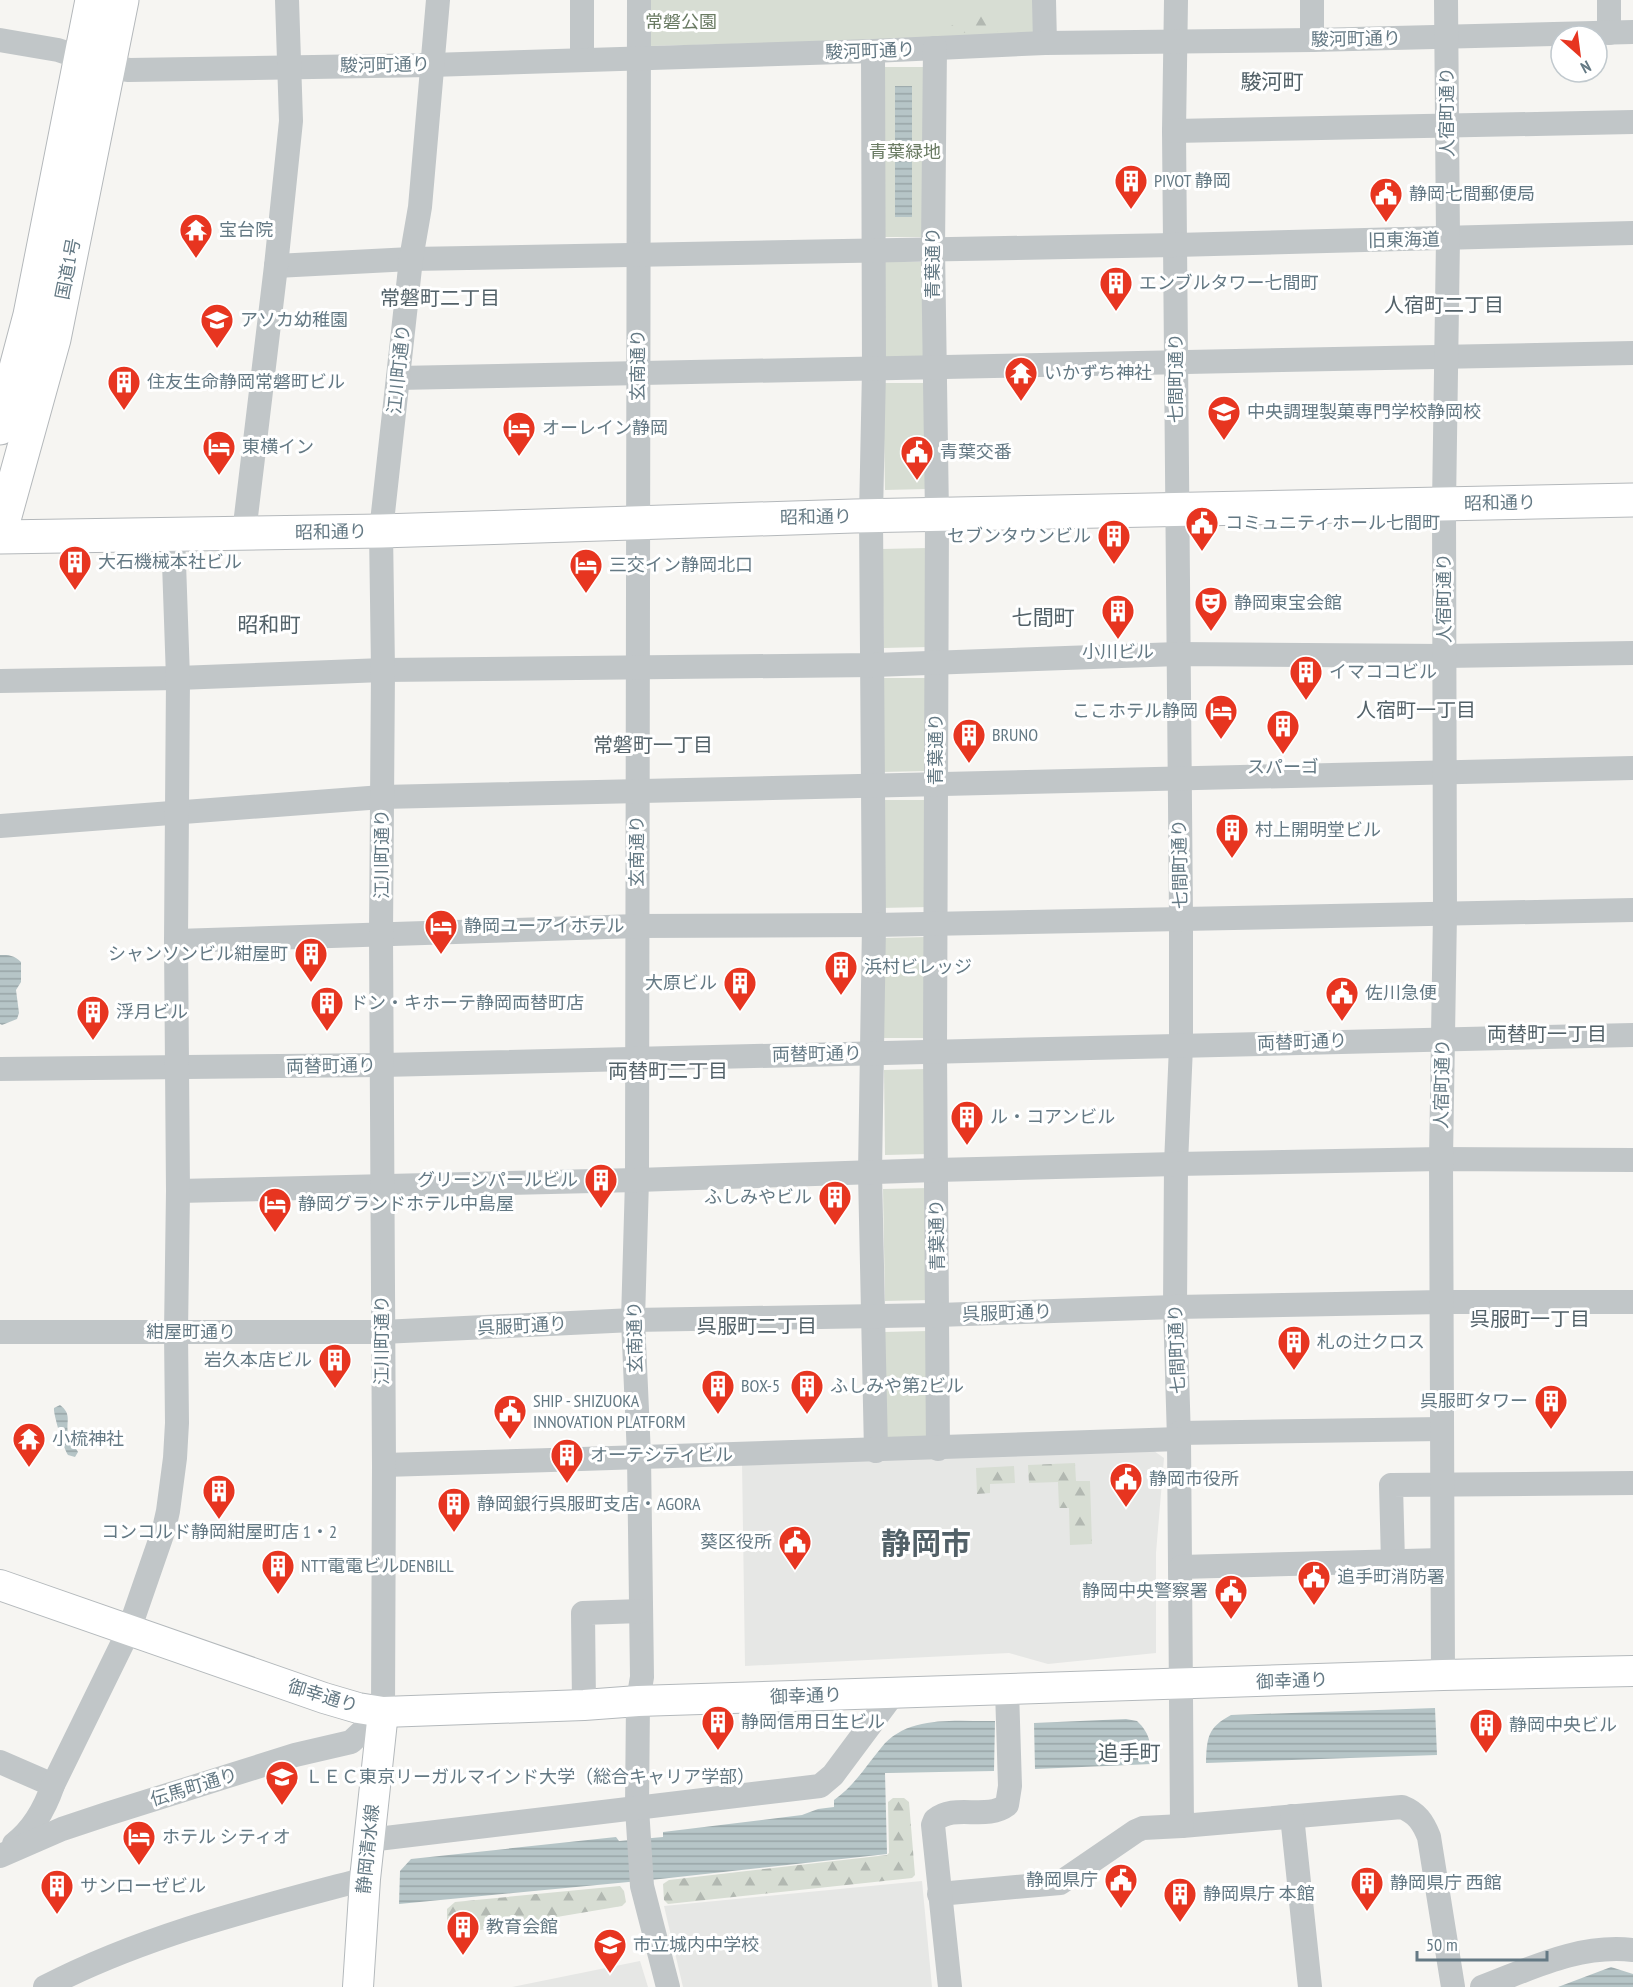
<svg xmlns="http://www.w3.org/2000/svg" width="1633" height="1987" viewBox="0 0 1633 1987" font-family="'PT Sans Narrow','Noto Sans JP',sans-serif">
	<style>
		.built { fill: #e6e7e5 }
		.green { fill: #d7ddd3 }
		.forest { fill: url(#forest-firs) }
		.water { fill: url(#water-rules) }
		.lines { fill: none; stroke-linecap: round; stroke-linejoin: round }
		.major-casing { stroke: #b4b9bc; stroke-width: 32 }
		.highway-casing { stroke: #b4b8bb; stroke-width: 35 }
		.minor { stroke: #c1c6c8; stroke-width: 24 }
		.major { stroke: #fff; stroke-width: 30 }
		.highway { stroke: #fff; stroke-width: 33 }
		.labels { text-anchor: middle; stroke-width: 6; stroke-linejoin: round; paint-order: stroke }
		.park-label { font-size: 18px; fill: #6a7b63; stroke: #fff }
		.street-label { font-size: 18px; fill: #647984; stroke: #fff }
		.poi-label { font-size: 18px; fill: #647984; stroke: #fff; text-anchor: start }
		.neighbourhood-label { font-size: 20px; fill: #526168; stroke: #fff }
		.quarter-label { font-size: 21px; fill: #526168; stroke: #fff }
		.town-label { font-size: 30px; font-weight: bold; fill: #526168; stroke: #fff }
	</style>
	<defs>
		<pattern id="forest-firs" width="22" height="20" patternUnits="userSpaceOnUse" patternTransform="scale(1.5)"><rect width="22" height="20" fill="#d7ddd3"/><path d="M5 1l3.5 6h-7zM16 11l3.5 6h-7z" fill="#b2b8b1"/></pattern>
		<pattern id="water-rules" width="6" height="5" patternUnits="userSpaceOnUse" patternTransform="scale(1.5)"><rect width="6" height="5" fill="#b6c5c7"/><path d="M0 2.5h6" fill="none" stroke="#98a5a7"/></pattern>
	</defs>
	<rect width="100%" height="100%" fill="#f6f5f2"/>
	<!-- built -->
	<g class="built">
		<polygon points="1154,1451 1164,1458 1156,1553 1156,1653 1048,1664 1009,1653 745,1666 742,1461"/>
		<polygon points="922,1881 932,1987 683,1987 664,1906"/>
		<polygon points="640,1961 648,1987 512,1987"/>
	</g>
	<!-- green -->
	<g class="green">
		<polygon points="650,0 1036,0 1036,37 650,46"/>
		<polygon points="883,67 927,67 927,237 882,237"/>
		<polygon points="880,262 925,262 926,359 881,359"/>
		<polygon points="883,383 925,383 927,489 885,490"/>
		<polygon points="928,548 929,647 884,648 882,549"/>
		<polygon points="881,678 927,678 928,771 882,772"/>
		<polygon points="879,800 930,800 931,907 880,908"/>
		<polygon points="926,937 928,1038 884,1038 883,938"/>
		<polygon points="927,1069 929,1154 885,1155 884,1070"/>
		<polygon points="929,1188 931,1300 885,1301 883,1189"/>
		<polygon points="928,1331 930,1437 886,1438 884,1332"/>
	</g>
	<!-- forest -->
	<g class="forest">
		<polygon points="976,7 1011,28 1008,31 952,33 949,27 965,18"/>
		<polygon points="1075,1463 1076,1481 1090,1481 1092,1544 1070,1545 1069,1508 1059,1508 1058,1482 1029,1483 1028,1465"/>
		<polygon points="1014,1466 1015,1483 990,1484 990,1493 977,1494 976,1468"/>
		<polygon points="893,1798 904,1798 909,1802 915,1875 912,1878 668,1904 664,1900 663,1884 669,1880 887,1855 889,1853 888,1802"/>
		<polygon points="620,1886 624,1891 626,1902 622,1906 456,1934 447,1927 447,1909 455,1902"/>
	</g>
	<!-- water -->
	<g class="water">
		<rect x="895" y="86" width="17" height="131"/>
		<path d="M0 955C9 955 14 955 21 962V982L16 990 19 1013 17 1019 2 1025 0 1024Z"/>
		<path d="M60 1405C72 1414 66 1421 68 1433 70 1440 75 1446 78 1452L75 1457 68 1455C64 1449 53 1414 54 1408Z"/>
		<path d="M1435 1708 1437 1755 1206 1763C1207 1738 1207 1728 1231 1715Z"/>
		<path d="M1126 1719 1137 1721C1151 1734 1151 1746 1152 1764L1035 1769 1034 1723Z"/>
		<path d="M995 1721 994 1771 885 1773 887 1854 660 1879 399 1904 400 1871 411 1859 616 1837 619 1841 663 1837V1832L802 1815 818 1809 834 1807V1800C854 1786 866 1766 881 1748 908 1714 956 1722 995 1721Z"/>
		<polygon points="1611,1967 1633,1974 1633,1987 1558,1987"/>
	</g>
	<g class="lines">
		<defs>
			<g id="major">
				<polyline points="0,1585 324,1698 358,1708 383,1712 584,1705 638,1701 1443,1675 1633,1671"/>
				<polyline points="358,1987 365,1879 383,1712"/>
			</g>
			<g id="highway">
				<polyline points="0,428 30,315 92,0"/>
				<polyline points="0,534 54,339 122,0"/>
				<polyline points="0,537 381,531 854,516 1633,500"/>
			</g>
		</defs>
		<!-- major casing -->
		<use href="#major" class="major-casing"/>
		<!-- highway casing -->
		<use href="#highway" class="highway-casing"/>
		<!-- minor -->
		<g class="minor">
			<polyline points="582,0 582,59"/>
			<polyline points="639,0 637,1180 633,1320 639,1456 642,1677 638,1701 637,1808 642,1886 668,1987"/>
			<polyline points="1044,0 1045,43"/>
			<path d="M1176 0 1174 131 1181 918V1046L1176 1164 1175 1307 1179 1439 1182 1826 1402 1807C1417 1813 1423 1822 1429 1837L1453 1987"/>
			<polyline points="1609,0 1609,33"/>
			<polyline points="0,40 58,50 108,67 129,70 431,65 873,51 1045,43 1312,40 1633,32"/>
			<polyline points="1312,40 1312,0"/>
			<polyline points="935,48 933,248 937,515 935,1051 938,1449"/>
			<polyline points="873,51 874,370 871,516 874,925 870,1173 876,1451"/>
			<polyline points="1174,131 1633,122"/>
			<polyline points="276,266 411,259 1175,245 1633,233"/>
			<polyline points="398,378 1633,353"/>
			<polyline points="244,533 276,266 291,121 287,0"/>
			<polyline points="0,681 178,678 383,670 874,665 1178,654 1444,656 1633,653"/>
			<polyline points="0,826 382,797 1633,768"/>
			<polyline points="176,941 637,926 874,925 1633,910"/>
			<polyline points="0,1069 382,1065 1633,1035"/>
			<polyline points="178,1191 637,1180 936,1170 1176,1164 1441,1159 1633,1160"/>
			<polyline points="0,1332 382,1332 633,1320 938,1315 1175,1307 1442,1302 1633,1302"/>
			<polyline points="1179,1433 1442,1429"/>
			<path d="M384 1465C649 1457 914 1450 1179 1439"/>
			<polyline points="1393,1562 1391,1485 1633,1483"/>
			<polyline points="1181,1567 1442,1560"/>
			<polyline points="1443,1675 1441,1159 1445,913 1444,505 1448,239 1446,0"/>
			<polyline points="584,1705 583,1613 641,1611"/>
			<polyline points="0,1762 53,1785"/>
			<polyline points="1292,1816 1310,1987"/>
			<polyline points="369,1840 820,1786 833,1775 894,1693"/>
			<path d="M14 1844C34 1829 45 1808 53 1785L129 1630 164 1529 168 1511 175 1458 177 1423 176 1333 178 1191 176 941 178 678 173 534"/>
			<polyline points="0,1856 62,1829 107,1814 295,1755 351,1742 383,1712 384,1465 381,935 383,670 381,531 411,259 420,207 438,0"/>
			<polyline points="939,1894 1060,1883 1136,1831 1143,1828 1182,1826"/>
			<path d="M45 1987C145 1935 256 1908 365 1879"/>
			<path d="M950 1987 933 1825 935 1820C955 1803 986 1821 1007 1805L1010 1786 1007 1690"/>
			<path d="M1482 1987C1532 1968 1579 1944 1633 1950"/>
		</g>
		<!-- major -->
		<use href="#major" class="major"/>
		<!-- highway -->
		<use href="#highway" class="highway"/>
	</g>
	<!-- icons -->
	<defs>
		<symbol id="building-pin" viewBox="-11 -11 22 30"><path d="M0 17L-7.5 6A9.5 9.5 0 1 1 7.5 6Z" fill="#e73520" stroke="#fff"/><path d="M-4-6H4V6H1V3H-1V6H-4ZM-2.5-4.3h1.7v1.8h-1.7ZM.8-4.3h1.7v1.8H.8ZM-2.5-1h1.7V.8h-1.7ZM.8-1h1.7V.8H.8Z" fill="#fff"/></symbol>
		<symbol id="civic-pin" viewBox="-11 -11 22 30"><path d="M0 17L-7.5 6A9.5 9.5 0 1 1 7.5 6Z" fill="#e73520" stroke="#fff"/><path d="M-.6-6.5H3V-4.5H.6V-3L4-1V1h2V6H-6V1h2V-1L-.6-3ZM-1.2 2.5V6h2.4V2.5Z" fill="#fff"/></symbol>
		<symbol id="temple-pin" viewBox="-11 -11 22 30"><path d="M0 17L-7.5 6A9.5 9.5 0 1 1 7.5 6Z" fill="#e73520" stroke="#fff"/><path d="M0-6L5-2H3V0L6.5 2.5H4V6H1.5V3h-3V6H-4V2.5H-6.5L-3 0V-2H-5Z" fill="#fff"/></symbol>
		<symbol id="school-pin" viewBox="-11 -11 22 30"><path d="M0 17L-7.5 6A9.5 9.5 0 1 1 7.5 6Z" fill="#e73520" stroke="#fff"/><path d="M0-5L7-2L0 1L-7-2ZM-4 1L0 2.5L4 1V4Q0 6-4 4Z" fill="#fff"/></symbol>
		<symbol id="university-pin" viewBox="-11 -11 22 30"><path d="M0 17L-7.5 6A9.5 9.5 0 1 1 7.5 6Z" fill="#e73520" stroke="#fff"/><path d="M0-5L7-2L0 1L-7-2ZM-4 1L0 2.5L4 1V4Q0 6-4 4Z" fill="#fff"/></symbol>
		<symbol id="hotel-pin" viewBox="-11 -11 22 30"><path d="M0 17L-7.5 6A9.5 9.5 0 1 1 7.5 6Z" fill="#e73520" stroke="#fff"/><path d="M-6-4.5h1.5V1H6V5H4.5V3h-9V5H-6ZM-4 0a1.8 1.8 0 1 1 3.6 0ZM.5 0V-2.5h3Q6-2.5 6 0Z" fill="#fff"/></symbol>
		<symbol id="theatre-pin" viewBox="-11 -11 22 30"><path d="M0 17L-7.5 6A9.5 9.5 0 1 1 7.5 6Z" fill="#e73520" stroke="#fff"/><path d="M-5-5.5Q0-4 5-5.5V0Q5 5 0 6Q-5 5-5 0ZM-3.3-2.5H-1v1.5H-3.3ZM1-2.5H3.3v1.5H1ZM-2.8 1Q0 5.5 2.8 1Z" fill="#fff"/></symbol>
	</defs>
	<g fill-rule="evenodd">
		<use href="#building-pin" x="1112" y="162" width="38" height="52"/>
		<use href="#civic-pin" x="1367" y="175" width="38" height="52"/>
		<use href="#temple-pin" x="177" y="211" width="38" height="52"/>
		<use href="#building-pin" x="1097" y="264" width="38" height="52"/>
		<use href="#school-pin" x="198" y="301" width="38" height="52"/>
		<use href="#temple-pin" x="1002" y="354" width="38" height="52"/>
		<use href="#building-pin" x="105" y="363" width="38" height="52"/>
		<use href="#university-pin" x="1205" y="393" width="38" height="52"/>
		<use href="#hotel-pin" x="500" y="409" width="38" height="52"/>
		<use href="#hotel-pin" x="200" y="428" width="38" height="52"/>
		<use href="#civic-pin" x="898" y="433" width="38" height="52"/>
		<use href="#civic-pin" x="1183" y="504" width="38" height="52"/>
		<use href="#building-pin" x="1095" y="517" width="38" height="52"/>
		<use href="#building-pin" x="56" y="543" width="38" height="52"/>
		<use href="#hotel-pin" x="567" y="546" width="38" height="52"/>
		<use href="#theatre-pin" x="1192" y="584" width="38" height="52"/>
		<use href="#building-pin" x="1099" y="592" width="38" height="52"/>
		<use href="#building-pin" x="1287" y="653" width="38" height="52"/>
		<use href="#hotel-pin" x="1202" y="692" width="38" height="52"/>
		<use href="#building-pin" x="1264" y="707" width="38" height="52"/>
		<use href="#building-pin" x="950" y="716" width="38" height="52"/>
		<use href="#building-pin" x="1213" y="811" width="38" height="52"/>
		<use href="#hotel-pin" x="422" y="907" width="38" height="52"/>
		<use href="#building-pin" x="292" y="935" width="38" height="52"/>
		<use href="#building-pin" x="822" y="948" width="38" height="52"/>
		<use href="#building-pin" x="721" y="964" width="38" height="52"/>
		<use href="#civic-pin" x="1323" y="974" width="38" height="52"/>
		<use href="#building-pin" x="308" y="984" width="38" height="52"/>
		<use href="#building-pin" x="74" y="993" width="38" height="52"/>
		<use href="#building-pin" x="948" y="1098" width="38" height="52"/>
		<use href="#building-pin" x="582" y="1161" width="38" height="52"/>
		<use href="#building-pin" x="816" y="1178" width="38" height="52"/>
		<use href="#hotel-pin" x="256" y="1185" width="38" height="52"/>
		<use href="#building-pin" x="1275" y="1323" width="38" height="52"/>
		<use href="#building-pin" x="316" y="1341" width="38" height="52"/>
		<use href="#building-pin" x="699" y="1367" width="38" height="52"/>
		<use href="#building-pin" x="788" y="1367" width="38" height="52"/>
		<use href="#building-pin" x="1532" y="1382" width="38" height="52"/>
		<use href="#civic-pin" x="491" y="1392" width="38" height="52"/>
		<use href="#temple-pin" x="10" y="1420" width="38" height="52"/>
		<use href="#building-pin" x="548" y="1436" width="38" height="52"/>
		<use href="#civic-pin" x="1107" y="1460" width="38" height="52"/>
		<use href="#building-pin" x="200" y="1472" width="38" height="52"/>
		<use href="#building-pin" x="435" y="1485" width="38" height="52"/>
		<use href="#civic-pin" x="776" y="1523" width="38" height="52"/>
		<use href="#building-pin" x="259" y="1547" width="38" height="52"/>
		<use href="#civic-pin" x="1295" y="1558" width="38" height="52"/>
		<use href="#civic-pin" x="1212" y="1572" width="38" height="52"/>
		<use href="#building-pin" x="699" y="1703" width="38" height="52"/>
		<use href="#building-pin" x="1467" y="1706" width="38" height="52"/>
		<use href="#university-pin" x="263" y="1758" width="38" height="52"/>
		<use href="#hotel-pin" x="120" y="1818" width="38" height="52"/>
		<use href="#civic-pin" x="1102" y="1861" width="38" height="52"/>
		<use href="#building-pin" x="1348" y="1864" width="38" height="52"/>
		<use href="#building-pin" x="38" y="1867" width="38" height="52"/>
		<use href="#building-pin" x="1161" y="1875" width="38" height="52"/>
		<use href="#building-pin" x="444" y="1908" width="38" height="52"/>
		<use href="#school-pin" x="591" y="1926" width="38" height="52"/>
	</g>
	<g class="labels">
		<!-- park labels -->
		<g class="park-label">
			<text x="681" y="28">常磐公園</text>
			<text x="905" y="158">青葉緑地</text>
		</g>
		<!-- street labels -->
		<g class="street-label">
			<text transform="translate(1356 39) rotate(-1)" y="6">駿河町通り</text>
			<text transform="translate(870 51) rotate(-2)" y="6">駿河町通り</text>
			<text transform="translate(385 65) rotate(-1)" y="6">駿河町通り</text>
			<text transform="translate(1447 112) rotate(-90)" y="6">人宿町通り</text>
			<text transform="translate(1404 240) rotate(-1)" y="6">旧東海道</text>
			<text transform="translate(933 263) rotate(-90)" y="6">青葉通り</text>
			<text transform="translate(68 269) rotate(-79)" y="6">国道1号</text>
			<text transform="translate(638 365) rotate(-90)" y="6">玄南通り</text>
			<text transform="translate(399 369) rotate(-84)" y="6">江川町通り</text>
			<text transform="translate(1176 378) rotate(-90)" y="6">七間町通り</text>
			<text transform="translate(1500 503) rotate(-1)" y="6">昭和通り</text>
			<text transform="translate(816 517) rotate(-1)" y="6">昭和通り</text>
			<text transform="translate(331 532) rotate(-1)" y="6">昭和通り</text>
			<text transform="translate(1444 598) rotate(-90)" y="6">人宿町通り</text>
			<text transform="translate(936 749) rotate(-90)" y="6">青葉通り</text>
			<text transform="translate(637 851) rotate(-90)" y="6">玄南通り</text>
			<text transform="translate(382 854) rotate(-90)" y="6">江川町通り</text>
			<text transform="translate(1180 864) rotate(-91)" y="6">七間町通り</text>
			<text transform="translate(1302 1042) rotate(-2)" y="6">両替町通り</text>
			<text transform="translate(817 1054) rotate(-1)" y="6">両替町通り</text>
			<text transform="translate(331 1066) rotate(-1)" y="6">両替町通り</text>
			<text transform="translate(1442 1084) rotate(-89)" y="6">人宿町通り</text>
			<text transform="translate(937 1235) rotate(-91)" y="6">青葉通り</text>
			<text transform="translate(1007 1313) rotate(-2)" y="6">呉服町通り</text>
			<text transform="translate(522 1326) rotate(-3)" y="6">呉服町通り</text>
			<text x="191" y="1338">紺屋町通り</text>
			<text transform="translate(635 1337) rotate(-91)" y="6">玄南通り</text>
			<text transform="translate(382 1340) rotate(-90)" y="6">江川町通り</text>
			<text transform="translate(1177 1349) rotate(-92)" y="6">七間町通り</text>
			<text transform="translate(1292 1681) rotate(-2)" y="6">御幸通り</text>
			<text transform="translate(323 1696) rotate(17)" y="6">御幸通り</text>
			<text transform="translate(806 1696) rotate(-2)" y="6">御幸通り</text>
			<text transform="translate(194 1787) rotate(-17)" y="6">伝馬町通り</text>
			<text transform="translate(368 1849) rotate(-84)" y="6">静岡清水線</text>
		</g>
		<!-- poi labels -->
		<g class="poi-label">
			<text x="1154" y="187">PIVOT 静岡</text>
			<text x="1409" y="200">静岡七間郵便局</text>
			<text x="219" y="236">宝台院</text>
			<text x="1139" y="289">エンブルタワー七間町</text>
			<text x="240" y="326">アソカ幼稚園</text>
			<text x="1044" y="379">いかずち神社</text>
			<text x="147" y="388">住友生命静岡常磐町ビル</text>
			<text x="1247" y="418">中央調理製菓専門学校静岡校</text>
			<text x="542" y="434">オーレイン静岡</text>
			<text x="242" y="453">東横イン</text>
			<text x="940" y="458">青葉交番</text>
			<text x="1225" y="529">コミュニティホール七間町</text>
			<text x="1091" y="542" text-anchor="end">セブンタウンビル</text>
			<text x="98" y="568">大石機械本社ビル</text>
			<text x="609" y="571">三交イン静岡北口</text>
			<text x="1234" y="609">静岡東宝会館</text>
			<text x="1118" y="658" text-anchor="middle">小川ビル</text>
			<text x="1329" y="678">イマココビル</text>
			<text x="1198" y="717" text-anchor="end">ここホテル静岡</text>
			<text x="992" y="741">BRUNO</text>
			<text x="1283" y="773" text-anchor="middle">スパーゴ</text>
			<text x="1255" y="836">村上開明堂ビル</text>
			<text x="464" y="932">静岡ユーアイホテル</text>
			<text x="288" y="960" text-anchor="end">シャンソンビル紺屋町</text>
			<text x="864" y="973">浜村ビレッジ</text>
			<text x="717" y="989" text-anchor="end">大原ビル</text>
			<text x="1365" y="999">佐川急便</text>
			<text x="350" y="1009">ドン・キホーテ静岡両替町店</text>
			<text x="116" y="1018">浮月ビル</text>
			<text x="990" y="1123">ル・コアンビル</text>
			<text x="578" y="1186" text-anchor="end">グリーンパールビル</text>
			<text x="812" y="1203" text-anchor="end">ふしみやビル</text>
			<text x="298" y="1210">静岡グランドホテル中島屋</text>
			<text x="1317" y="1348">札の辻クロス</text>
			<text x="312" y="1366" text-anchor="end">岩久本店ビル</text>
			<text x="741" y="1392">BOX-5</text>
			<text x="830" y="1392">ふしみや第2ビル</text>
			<text x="533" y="1407">SHIP - SHIZUOKA<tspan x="533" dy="21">INNOVATION PLATFORM</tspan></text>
			<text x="1528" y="1407" text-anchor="end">呉服町タワー</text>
			<text x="52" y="1445">小梳神社</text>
			<text x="590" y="1461">オーテシティビル</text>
			<text x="1149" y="1485">静岡市役所</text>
			<text x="477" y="1510">静岡銀行呉服町支店・AGORA</text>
			<text x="219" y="1538" text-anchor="middle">コンコルド静岡紺屋町店 1・2</text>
			<text x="772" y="1548" text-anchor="end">葵区役所</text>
			<text x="301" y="1572">NTT電電ビルDENBILL</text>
			<text x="1337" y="1583">追手町消防署</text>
			<text x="1208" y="1597" text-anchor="end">静岡中央警察署</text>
			<text x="741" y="1728">静岡信用日生ビル</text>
			<text x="1509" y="1731">静岡中央ビル</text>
			<text x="305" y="1783">ＬＥＣ東京リーガルマインド大学（総合キャリア学部）</text>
			<text x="162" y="1843">ホテル シティオ</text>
			<text x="1098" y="1886" text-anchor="end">静岡県庁</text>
			<text x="1390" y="1889">静岡県庁 西館</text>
			<text x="80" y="1892">サンローゼビル</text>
			<text x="1203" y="1900">静岡県庁 本館</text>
			<text x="486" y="1933">教育会館</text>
			<text x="633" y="1951">市立城内中学校</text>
		</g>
		<!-- neighbourhood labels -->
		<g class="neighbourhood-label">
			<text x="440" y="305">常磐町二丁目</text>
			<text x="1444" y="312">人宿町二丁目</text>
			<text x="1416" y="717">人宿町一丁目</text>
			<text x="653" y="752">常磐町一丁目</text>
			<text x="1547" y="1041">両替町一丁目</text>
			<text x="668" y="1078">両替町二丁目</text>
			<text x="1530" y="1326">呉服町一丁目</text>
			<text x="757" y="1333">呉服町二丁目</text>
		</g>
		<!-- quarter labels -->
		<g class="quarter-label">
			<text x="1272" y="89">駿河町</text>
			<text x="1043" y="625">七間町</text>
			<text x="269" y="632">昭和町</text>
			<text x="1129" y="1760">追手町</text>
		</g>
		<!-- town labels -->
		<g class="town-label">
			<text x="926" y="1554">静岡市</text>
		</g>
	</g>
	<!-- north arrow -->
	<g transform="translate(1579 54) rotate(152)"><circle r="28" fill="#ffffff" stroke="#c1c9ce" stroke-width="1.5"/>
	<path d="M0-4.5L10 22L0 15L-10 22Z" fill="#e73520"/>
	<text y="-9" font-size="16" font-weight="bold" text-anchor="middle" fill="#647984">N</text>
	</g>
	<!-- scale -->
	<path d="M1417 1951v9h130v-9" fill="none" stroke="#647984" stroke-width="3"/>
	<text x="1426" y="1951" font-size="18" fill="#647984" stroke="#ffffff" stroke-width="4.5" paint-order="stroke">50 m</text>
</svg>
